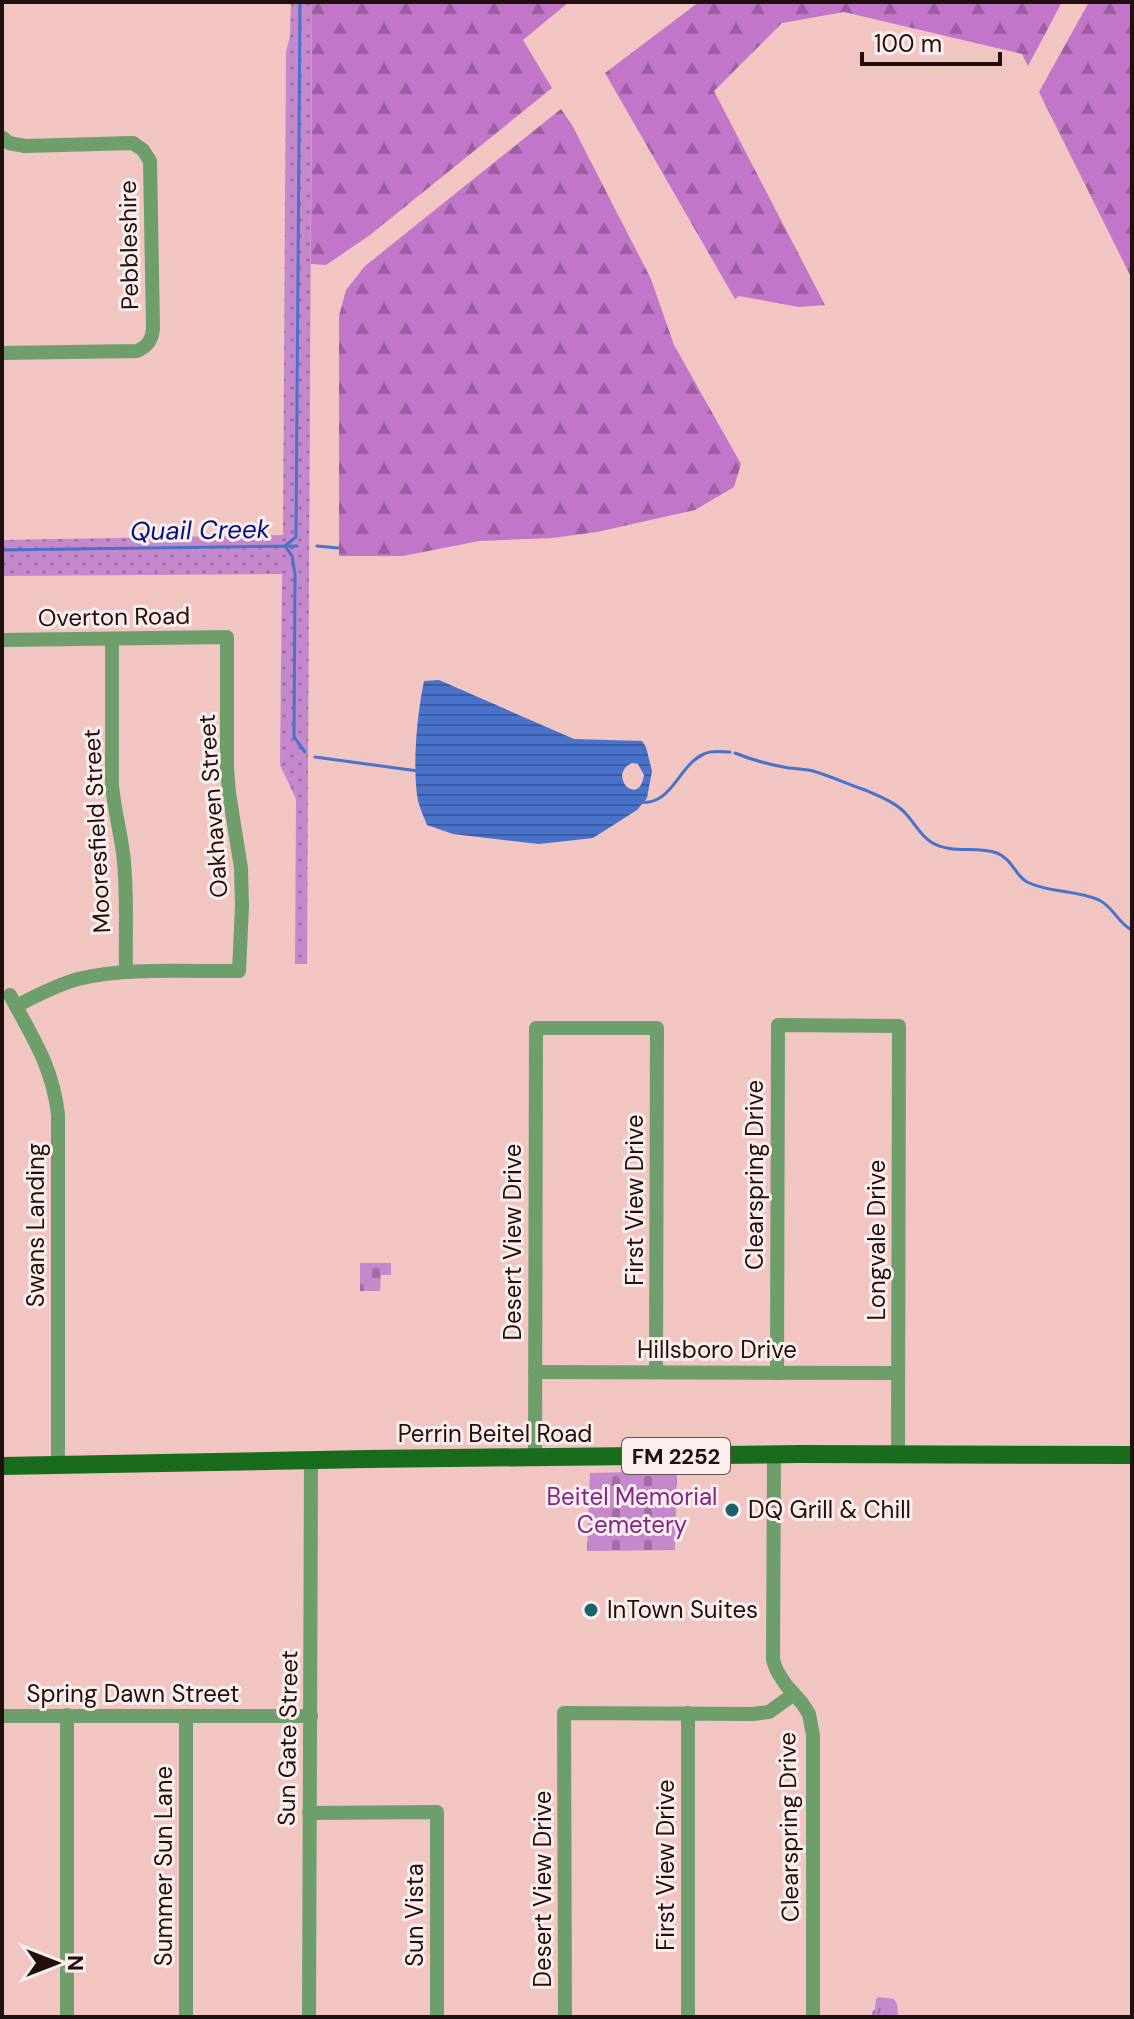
<svg xmlns="http://www.w3.org/2000/svg" width="1134" height="2019" viewBox="0 0 1134 2019" font-family="'DM Sans',sans-serif">
	<style>
		.grass { fill: url(#grass-dots) }
		.forest { fill: url(#forest-firs) }
		.cemetery { fill: url(#cemetery-stones) }
		.park { fill: url(#park-tufts) }
		.water { fill: url(#water-rules); fill-rule: evenodd }
		.lines { fill: none; stroke-linecap: round; stroke-linejoin: round }
		.stream { stroke: #4972ca; stroke-width: 3 }
		.minor { stroke: #6d9e6b; stroke-width: 14 }
		.major { stroke: #196c1c; stroke-width: 18 }
		.poi-dot { fill: #17656b; stroke: #fceeed; stroke-width: 3 }
		.labels { text-anchor: middle; stroke-width: 6; stroke-linejoin: round; paint-order: stroke }
		.shield { fill: #fceeed; stroke: #625352; stroke-width: 2 }
		.shield-label { font-size: 22px; font-weight: bold; fill: #201110 }
		.street-label { font-size: 24px; fill: #201110; stroke: #fceeed }
		.park-label { font-size: 24px; fill: #81268b; stroke: #fceeed }
		.poi-label { font-size: 24px; fill: #201110; stroke: #fceeed; text-anchor: start }
		.water-label { font-size: 26px; font-style: italic; fill: #001680; stroke: #fceeed }
	</style>
	<defs>
		<pattern id="grass-dots" width="8" height="8" patternUnits="userSpaceOnUse" patternTransform="scale(2)"><rect width="8" height="8" fill="#c588cc"/><path d="M2 2h.1M6 6h.1" fill="none" stroke="#a06ea4" stroke-width="1.8" stroke-linecap="round"/></pattern>
		<pattern id="forest-firs" width="22" height="20" patternUnits="userSpaceOnUse" patternTransform="scale(2)"><rect width="22" height="20" fill="#c176c9"/><path d="M5 1l3.5 6h-7zM16 11l3.5 6h-7z" fill="#9c5fa2"/></pattern>
		<pattern id="cemetery-stones" width="16" height="16" patternUnits="userSpaceOnUse" patternTransform="scale(2)"><rect width="16" height="16" fill="#c588cc"/><path d="M2 7V4a2 2 0 0 1 4 0v3zM10 15v-3a2 2 0 0 1 4 0v3z" fill="#a06ea4"/></pattern>
		<pattern id="park-tufts" width="24" height="20" patternUnits="userSpaceOnUse" patternTransform="scale(2)"><rect width="24" height="20" fill="#c588cc"/><path d="M3 7l-1-3M5 7V3M7 7l1-3M15 17l-1-3M17 17v-4M19 17l1-3" fill="none" stroke="#a06ea4"/></pattern>
		<pattern id="water-rules" width="6" height="5" patternUnits="userSpaceOnUse" patternTransform="scale(2)"><rect width="6" height="5" fill="#4972ca"/><path d="M0 2.5h6" fill="none" stroke="#3c5ca3"/></pattern>
	</defs>
	<rect width="100%" height="100%" fill="#f1c5c1"/>
	<!-- grass -->
	<polygon class="grass" points="291,2 312,2 307,964 295,964 296,799 280,765 282,574 2,576 2,540 283,535 286,52 290,36"/>
	<!-- forest -->
	<g class="forest">
		<polygon points="312,2 569,2 523,40 552,88 370,235 326,265 311,264"/>
		<polygon points="699,2 1062,2 1028,66 1022,54 844,12 782,23 714,91 825,305 799,307 739,296 735,299 605,73"/>
		<polygon points="1089,2 1132,2 1132,279 1039,92"/>
		<polygon points="561,109 572,125 651,279 674,345 741,464 734,487 695,510 597,532 552,538 479,541 403,556 339,556 339,316 346,290 365,266"/>
	</g>
	<!-- cemetery -->
	<g class="cemetery">
		<polygon points="360,1263 391,1263 391,1275 381,1275 380,1291 360,1291"/>
		<polygon points="677,1471 675,1550 587,1551 590,1473"/>
	</g>
	<!-- park -->
	<polygon class="park" points="878,1997 894,1999 897,2004 898,2014 896,2016 872,2017 872,2012 875,2009 876,1999"/>
	<!-- water -->
	<path class="water" d="M439 680 574 739 642 741 646 747 652 771 647 798 637 810 593 838 539 844 453 834 427 825C424 817 420 809 418 801 412 767 417 715 424 681ZM632 763 638 764 644 775C639 809 606 775 632 763Z"/>
	<g class="lines">
		<!-- stream -->
		<g class="stream">
			<polyline points="285,546 296,537 300,2"/>
			<polyline points="285,546 292,556 295,574 294,737 305,752"/>
			<polyline points="317,546 338,548"/>
			<polyline points="2,550 297,546"/>
			<path d="M735 753C752 760 771 765 789 768 797 769 805 769 813 771 830 776 848 784 865 790 879 796 897 803 907 815 915 824 921 836 931 842 952 855 976 845 997 853 1012 859 1015 875 1027 882 1049 893 1076 890 1099 900 1113 907 1117 921 1130 929"/>
			<polyline points="315,757 418,771"/>
			<path d="M639 802C672 807 678 765 704 754 712 750 721 752 730 752"/>
		</g>
		<!-- minor -->
		<g class="minor">
			<path d="M2 137 9 143 25 146 133 143 143 150 150 161 153 328C152 340 148 346 137 351L2 353"/>
			<path d="M112 639V785C114 808 120 830 123 853 128 892 125 933 126 972"/>
			<path d="M2 640 227 637V767L229 793 241 868 242 906 239 971C191 972 125 967 78 979 56 985 36 996 16 1006"/>
			<path d="M10 995C32 1037 52 1065 58 1114V1465"/>
			<polyline points="535,1372 898,1373"/>
			<polyline points="777,1373 778,1025 899,1026 898,1455"/>
			<polyline points="774,1455 773,1660 777,1671 786,1685 802,1703 809,1714 813,1735 813,2017"/>
			<polyline points="535,1457 536,1028 657,1028 656,1372"/>
			<polyline points="688,1713 688,2017"/>
			<polyline points="67,1715 67,2017"/>
			<polyline points="2,1716 311,1716"/>
			<polyline points="186,1716 186,2017"/>
			<polyline points="309,1813 437,1812 437,2017"/>
			<polyline points="309,2017 311,1460"/>
			<polyline points="565,2017 564,1713 752,1714 769,1712 794,1694"/>
		</g>
		<!-- major -->
		<polyline class="major" points="2,1466 367,1459 801,1454 1132,1455"/>
	</g>
	<!-- markers -->
	<g class="poi-dot">
		<circle cx="732" cy="1510" r="8"/>
		<circle cx="591" cy="1610" r="8"/>
	</g>
	<g class="labels">
		<!-- shield labels -->
		<rect class="shield" x="622" y="1438" width="108" height="36" rx="6"/>
		<g class="shield-label">
			<text x="676" y="1464">FM 2252</text>
		</g>
		<!-- street labels -->
		<g class="street-label">
			<text transform="translate(129 245) rotate(-91)" y="8">Pebbleshire</text>
			<text transform="translate(114 617) rotate(-1)" y="8">Overton Road</text>
			<text transform="translate(213 806) rotate(-94)" y="8">Oakhaven Street</text>
			<text transform="translate(97 831) rotate(-93)" y="8">Mooresfield Street</text>
			<text transform="translate(755 1175) rotate(-90)" y="8">Clearspring Drive</text>
			<text transform="translate(635 1200) rotate(-90)" y="8">First View Drive</text>
			<text transform="translate(36 1225) rotate(-90)" y="8">Swans Landing</text>
			<text transform="translate(877 1240) rotate(-90)" y="8">Longvale Drive</text>
			<text transform="translate(513 1242) rotate(-90)" y="8">Desert View Drive</text>
			<text x="717" y="1358">Hillsboro Drive</text>
			<text x="495" y="1442">Perrin Beitel Road</text>
			<text x="133" y="1702">Spring Dawn Street</text>
			<text transform="translate(288 1738) rotate(-89)" y="8">Sun Gate Street</text>
			<text transform="translate(789 1827) rotate(-91)" y="8">Clearspring Drive</text>
			<text transform="translate(666 1865) rotate(-90)" y="8">First View Drive</text>
			<text transform="translate(164 1866) rotate(-90)" y="8">Summer Sun Lane</text>
			<text transform="translate(543 1889) rotate(-90)" y="8">Desert View Drive</text>
			<text transform="translate(415 1915) rotate(-90)" y="8">Sun Vista</text>
		</g>
		<!-- park labels -->
		<g class="park-label">
			<text x="632" y="1505">Beitel Memorial<tspan x="632" dy="28">Cemetery</tspan></text>
		</g>
		<!-- poi labels -->
		<g class="poi-label">
			<text x="748" y="1518">DQ Grill &amp; Chill</text>
			<text x="607" y="1618">InTown Suites</text>
		</g>
		<!-- water labels -->
		<g class="water-label">
			<text transform="translate(200 530) rotate(-1)" y="9">Quail Creek</text>
		</g>
	</g>
	<!-- border -->
	<rect width="1134" height="2019" fill="none" stroke="#201110" stroke-width="8"/>
	<!-- north arrow -->
	<g transform="translate(56 1963) rotate(90)" stroke="#fceeed" stroke-width="6" paint-order="stroke">
	<path d="M0-6L14 30L0 20L-14 30Z" fill="#201110"/>
	<text y="-12" font-size="22" font-weight="bold" text-anchor="middle" fill="#201110">N</text>
	</g>
	<!-- scale -->
	<path d="M862 52v12h138v-12" fill="none" stroke="#201110" stroke-width="4"/>
	<text x="874" y="52" font-size="24" fill="#201110" stroke="#fceeed" stroke-width="6" paint-order="stroke">100 m</text>
</svg>
